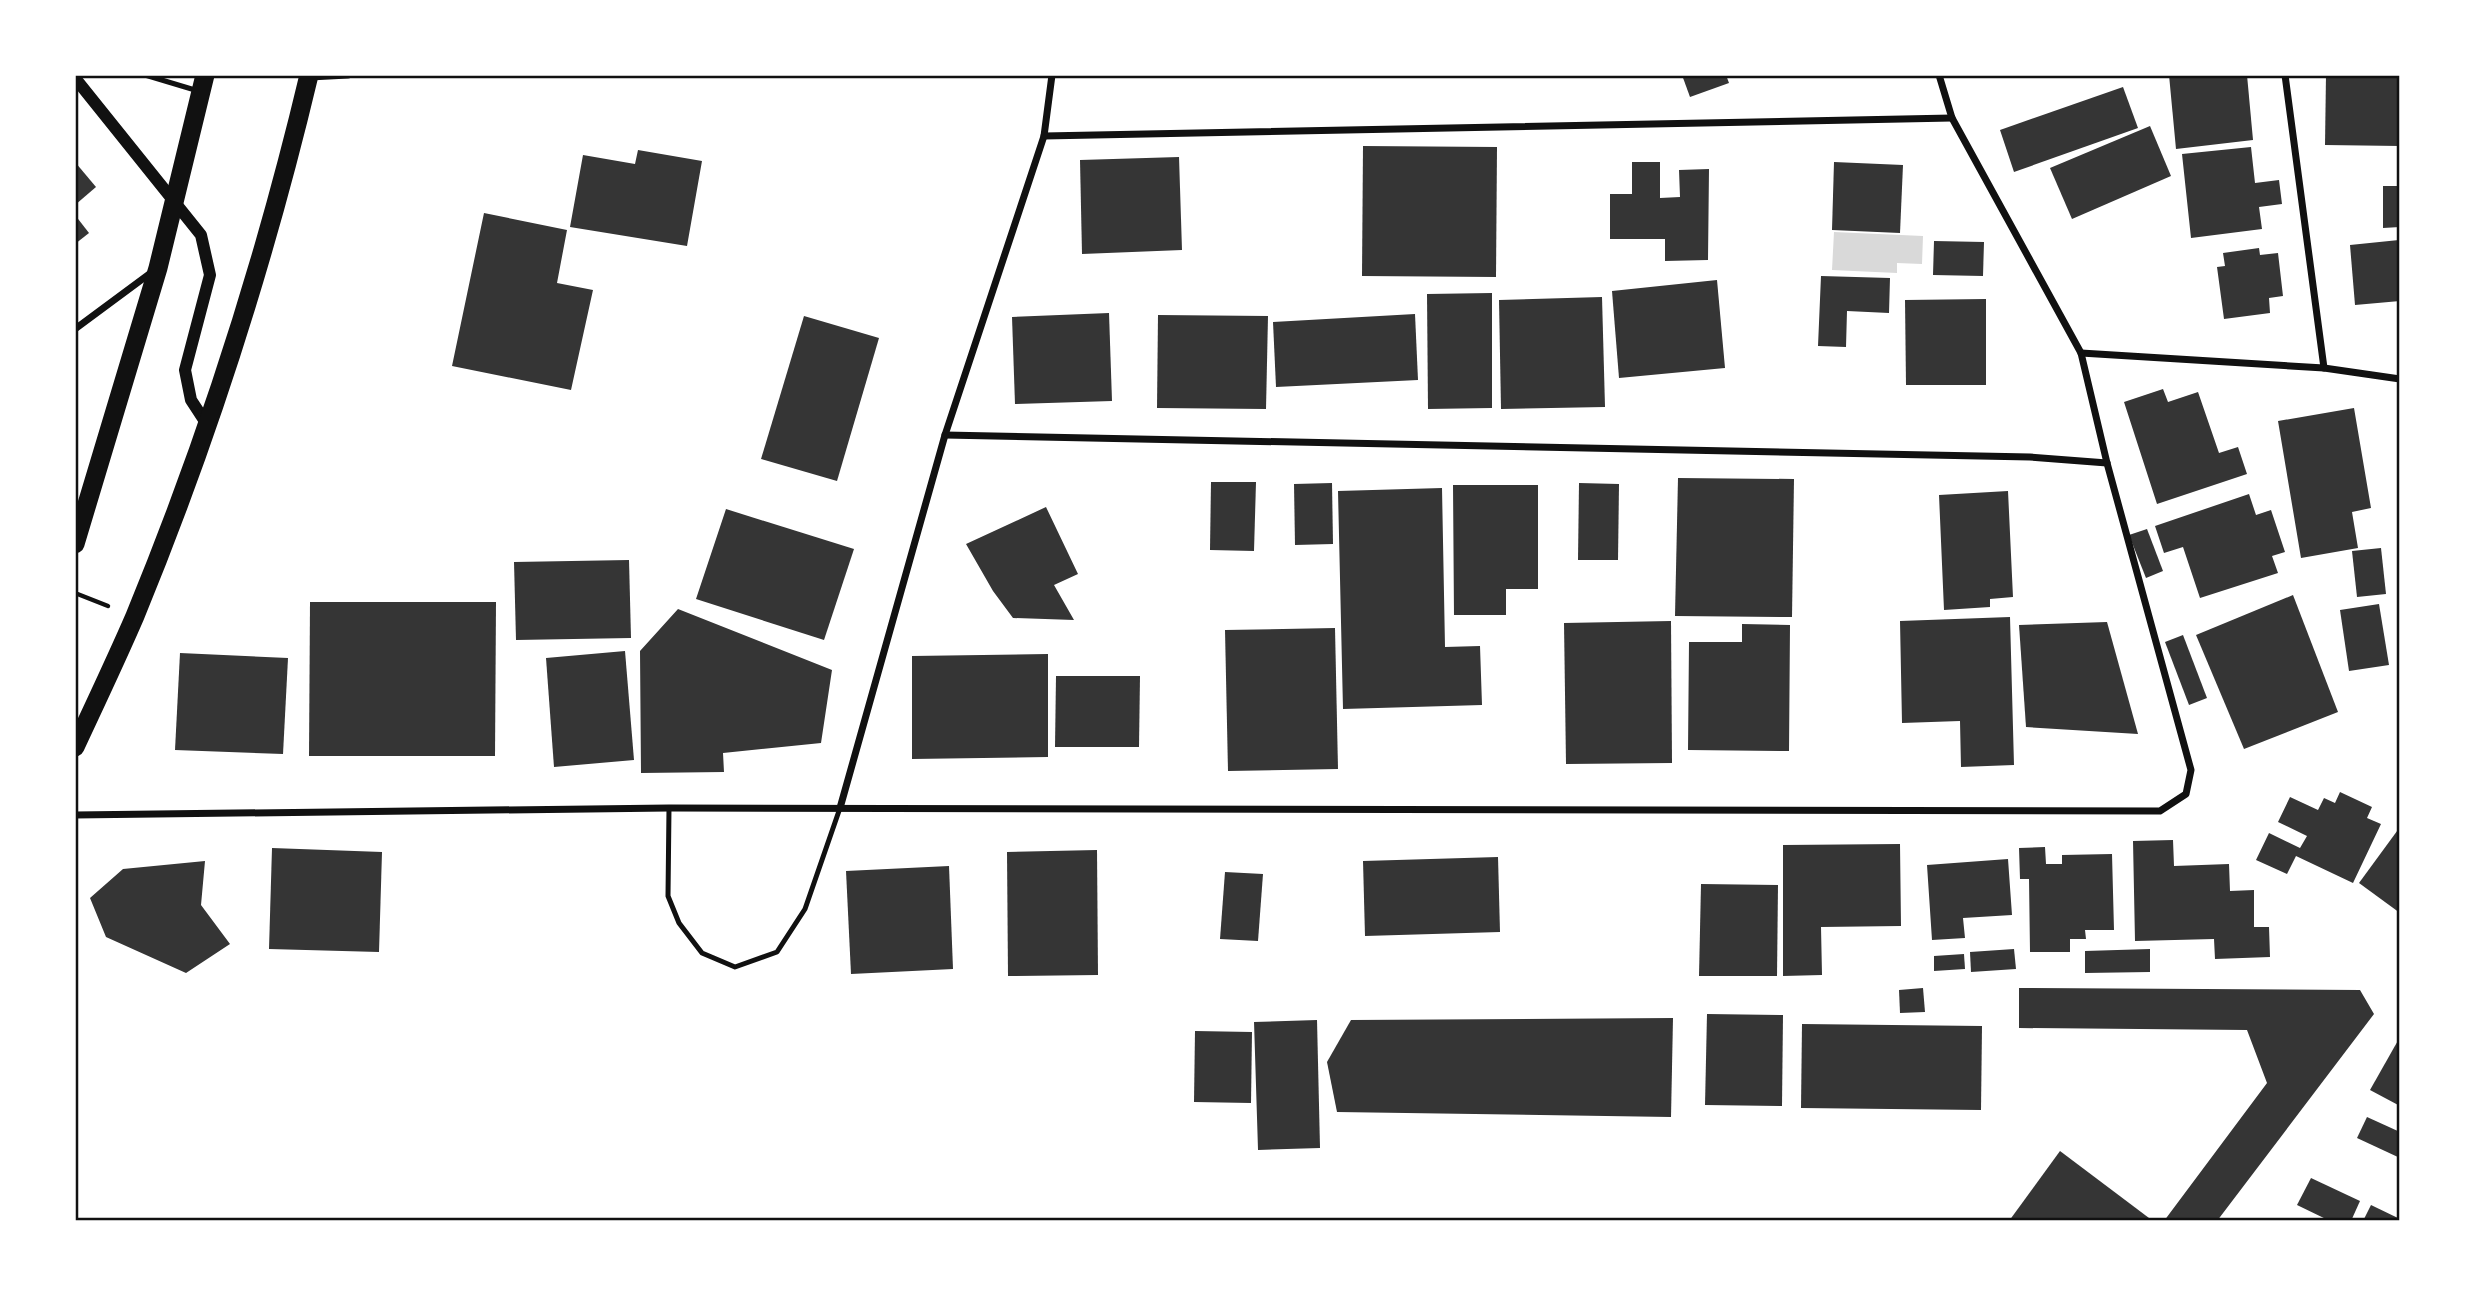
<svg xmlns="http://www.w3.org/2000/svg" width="2475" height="1296" viewBox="0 0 2475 1296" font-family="'Noto Sans',sans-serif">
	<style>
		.water { fill: #d9d9d9 }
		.building { fill: #353535 }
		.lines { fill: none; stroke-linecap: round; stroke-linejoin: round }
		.path { stroke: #111; stroke-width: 4.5 }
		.service { stroke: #111; stroke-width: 5 }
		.minor { stroke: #111; stroke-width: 7 }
		.tertiary { stroke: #111; stroke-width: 12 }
		.trunk { stroke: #111; stroke-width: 19 }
		.neatline { fill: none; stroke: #111; stroke-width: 2.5 }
	</style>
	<rect width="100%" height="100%" fill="#fff"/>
	<!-- water -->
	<polygon class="water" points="1834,232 1923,236 1922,264 1897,263 1897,273 1832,270"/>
	<!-- building -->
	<g class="building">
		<polygon points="1682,75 1726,75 1729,83 1690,97"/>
		<polygon points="2169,75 2247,75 2253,140 2176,149"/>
		<polygon points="2326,75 2400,75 2400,146 2325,145"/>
		<polygon points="2123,87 2138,128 2014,172 2000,130"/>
		<polygon points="2150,126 2171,176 2072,219 2050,168"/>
		<polygon points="1363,146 1497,147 1496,277 1362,276"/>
		<polygon points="2251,147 2255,183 2279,180 2282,204 2259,207 2262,229 2191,238 2182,154"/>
		<polygon points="638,150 702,161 687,246 570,227 583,155 635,164"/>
		<polygon points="1179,157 1182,250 1082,254 1080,160"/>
		<polygon points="75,162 96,187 75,205"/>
		<polygon points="1632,162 1660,162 1660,198 1680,197 1679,170 1709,169 1708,260 1665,261 1665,239 1610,239 1610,194 1632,194"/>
		<polygon points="1834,162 1903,165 1900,233 1832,230"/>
		<polygon points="2383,186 2400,186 2400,227 2383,228"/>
		<polygon points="484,213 567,230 557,283 593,290 571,390 452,366"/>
		<polygon points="75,215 89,233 75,244"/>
		<polygon points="2399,240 2400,301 2355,305 2350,245"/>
		<polygon points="1934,241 1984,242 1983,276 1933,275"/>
		<polygon points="2259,248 2260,255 2278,253 2283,296 2269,298 2270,313 2224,319 2217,267 2225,266 2223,253"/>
		<polygon points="1821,276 1890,278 1889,313 1847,311 1846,347 1818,346"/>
		<polygon points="1717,280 1725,368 1619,378 1612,291"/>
		<polygon points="1492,293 1492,408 1428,409 1427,294"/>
		<polygon points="1602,297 1605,407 1501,409 1499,300"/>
		<polygon points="1986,299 1986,385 1906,385 1905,300"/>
		<polygon points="1109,313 1112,401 1015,404 1012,317"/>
		<polygon points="1415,314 1418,380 1276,387 1273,322"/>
		<polygon points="1158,315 1268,316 1266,409 1157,408"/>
		<polygon points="804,316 879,338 837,481 761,459"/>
		<polygon points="2163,389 2168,402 2198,392 2219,453 2238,447 2247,474 2157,504 2124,402"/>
		<polygon points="2354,408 2371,508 2352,512 2358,548 2301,558 2278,421"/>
		<polygon points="1678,478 1794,479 1792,617 1675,616"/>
		<polygon points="1211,482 1256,482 1254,551 1210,550"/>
		<polygon points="1332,483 1333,544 1295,545 1294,484"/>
		<polygon points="1579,483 1619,484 1618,560 1578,560"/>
		<polygon points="1453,485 1538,485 1538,589 1506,589 1506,615 1454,615"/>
		<polygon points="1442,488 1445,647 1480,646 1482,705 1343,709 1338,491"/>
		<polygon points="2008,491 2013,597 1990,599 1990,607 1944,610 1939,495"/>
		<polygon points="2249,494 2256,515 2271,510 2285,552 2272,556 2278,573 2200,598 2183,547 2164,553 2155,526"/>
		<polygon points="1046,507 1078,574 1054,585 1074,620 1013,618 993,591 966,544"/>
		<polygon points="726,509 854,549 824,640 696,599"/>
		<polygon points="2147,529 2163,571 2146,578 2129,535"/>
		<polygon points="2381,548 2386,594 2357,597 2352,551"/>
		<polygon points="629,560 631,638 516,640 514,562"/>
		<polygon points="2293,595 2338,712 2244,749 2196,635"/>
		<polygon points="310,602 496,602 495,756 309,756"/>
		<polygon points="2379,604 2389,665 2349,671 2340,610"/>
		<polygon points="678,609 832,670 821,743 723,753 724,772 641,773 640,651"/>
		<polygon points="2010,617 2014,765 1961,767 1960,721 1902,723 1900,621"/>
		<polygon points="1671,621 1672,763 1566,764 1564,623"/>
		<polygon points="2107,622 2138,734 2026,727 2019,625"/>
		<polygon points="1742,624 1790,625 1789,751 1688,750 1689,642 1742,642"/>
		<polygon points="1335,628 1338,769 1228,771 1225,630"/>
		<polygon points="2183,635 2207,698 2189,705 2165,642"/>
		<polygon points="625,651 634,760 554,767 546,658"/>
		<polygon points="180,653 288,658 283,754 175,750"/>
		<polygon points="1048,654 1048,757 912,759 912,656"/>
		<polygon points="1056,676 1140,676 1139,747 1055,747"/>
		<polygon points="2340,792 2372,807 2367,818 2381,824 2353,883 2296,856 2287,874 2256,860 2269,833 2300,848 2307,836 2278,822 2290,797 2318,810 2324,798 2335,803"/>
		<polygon points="2400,827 2400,913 2359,883"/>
		<polygon points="2173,840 2174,866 2229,864 2230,891 2254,890 2254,927 2269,927 2270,957 2215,959 2214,939 2135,941 2133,841"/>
		<polygon points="1900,844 1901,926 1821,927 1822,975 1783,976 1783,845"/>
		<polygon points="2045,847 2046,864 2062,864 2062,855 2112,854 2114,930 2085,930 2086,939 2070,939 2070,952 2030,952 2029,879 2020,879 2019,848"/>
		<polygon points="272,848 382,852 379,952 269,949"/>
		<polygon points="1097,850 1098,975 1008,976 1007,852"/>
		<polygon points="1498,857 1500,932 1365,936 1363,861"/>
		<polygon points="2008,859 2012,915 1963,918 1965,938 1932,940 1927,865"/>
		<polygon points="205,861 201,905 230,944 186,973 106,937 90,898 123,869"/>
		<polygon points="949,866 953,969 851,974 846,871"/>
		<polygon points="1225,872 1263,874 1258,941 1220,939"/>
		<polygon points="1701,884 1778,885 1777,976 1699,976"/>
		<polygon points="2014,949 2016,969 1971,972 1970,952"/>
		<polygon points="2150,949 2150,972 2085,973 2085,951"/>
		<polygon points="1964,954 1965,969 1934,971 1934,956"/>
		<polygon points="1923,988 1925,1012 1900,1013 1899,990"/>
		<polygon points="2019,988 2360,990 2374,1014 2217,1221 2164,1221 2267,1083 2247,1030 2019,1028"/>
		<polygon points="1707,1014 1783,1015 1782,1106 1705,1105"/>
		<polygon points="1673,1018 1671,1117 1337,1112 1327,1062 1351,1020"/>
		<polygon points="1317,1020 1320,1148 1258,1150 1254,1022"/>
		<polygon points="1802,1024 1982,1026 1981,1110 1801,1108"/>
		<polygon points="1195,1031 1252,1032 1251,1103 1194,1102"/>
		<polygon points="2400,1037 2400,1106 2370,1090"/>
		<polygon points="2367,1117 2400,1132 2400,1158 2357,1138"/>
		<polygon points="2060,1151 2153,1221 2009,1221"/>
		<polygon points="2311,1178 2360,1201 2351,1221 2330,1221 2297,1205"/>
		<polygon points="2371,1205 2400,1219 2400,1221 2363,1221"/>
	</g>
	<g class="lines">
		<!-- path -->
		<polyline class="path" points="75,593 108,606"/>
		<!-- service -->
		<g class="service">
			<polyline points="145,75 195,90"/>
			<polyline points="669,808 668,896 679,923 702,953 735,967 777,952 805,909 840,808"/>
		</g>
		<!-- minor -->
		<g class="minor">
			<polyline points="2285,75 2324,368"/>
			<polyline points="310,77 348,75"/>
			<polyline points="1044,136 1952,118"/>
			<polyline points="75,329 152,272"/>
			<polyline points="2081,353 2324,368 2400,379"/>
			<polyline points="945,435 2030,457 2107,463"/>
			<polyline points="840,808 945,435 1044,136 1052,75"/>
			<polyline points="75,815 669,808 2160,811 2186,794 2191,770 2107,463 2081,353 1952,118 1939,75"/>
		</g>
		<!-- tertiary -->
		<polyline class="tertiary" points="75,78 201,235 210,275 185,370 191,400 208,426"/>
		<!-- trunk -->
		<g class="trunk">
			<polyline points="75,544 158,268 205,75"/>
			<path d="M75 747C95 704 116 660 135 616 207 441 265 260 309 75"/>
		</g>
	</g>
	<!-- border -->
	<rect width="2475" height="1296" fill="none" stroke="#ffffff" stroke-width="154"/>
	<rect x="77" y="77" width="2321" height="1142" class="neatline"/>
</svg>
